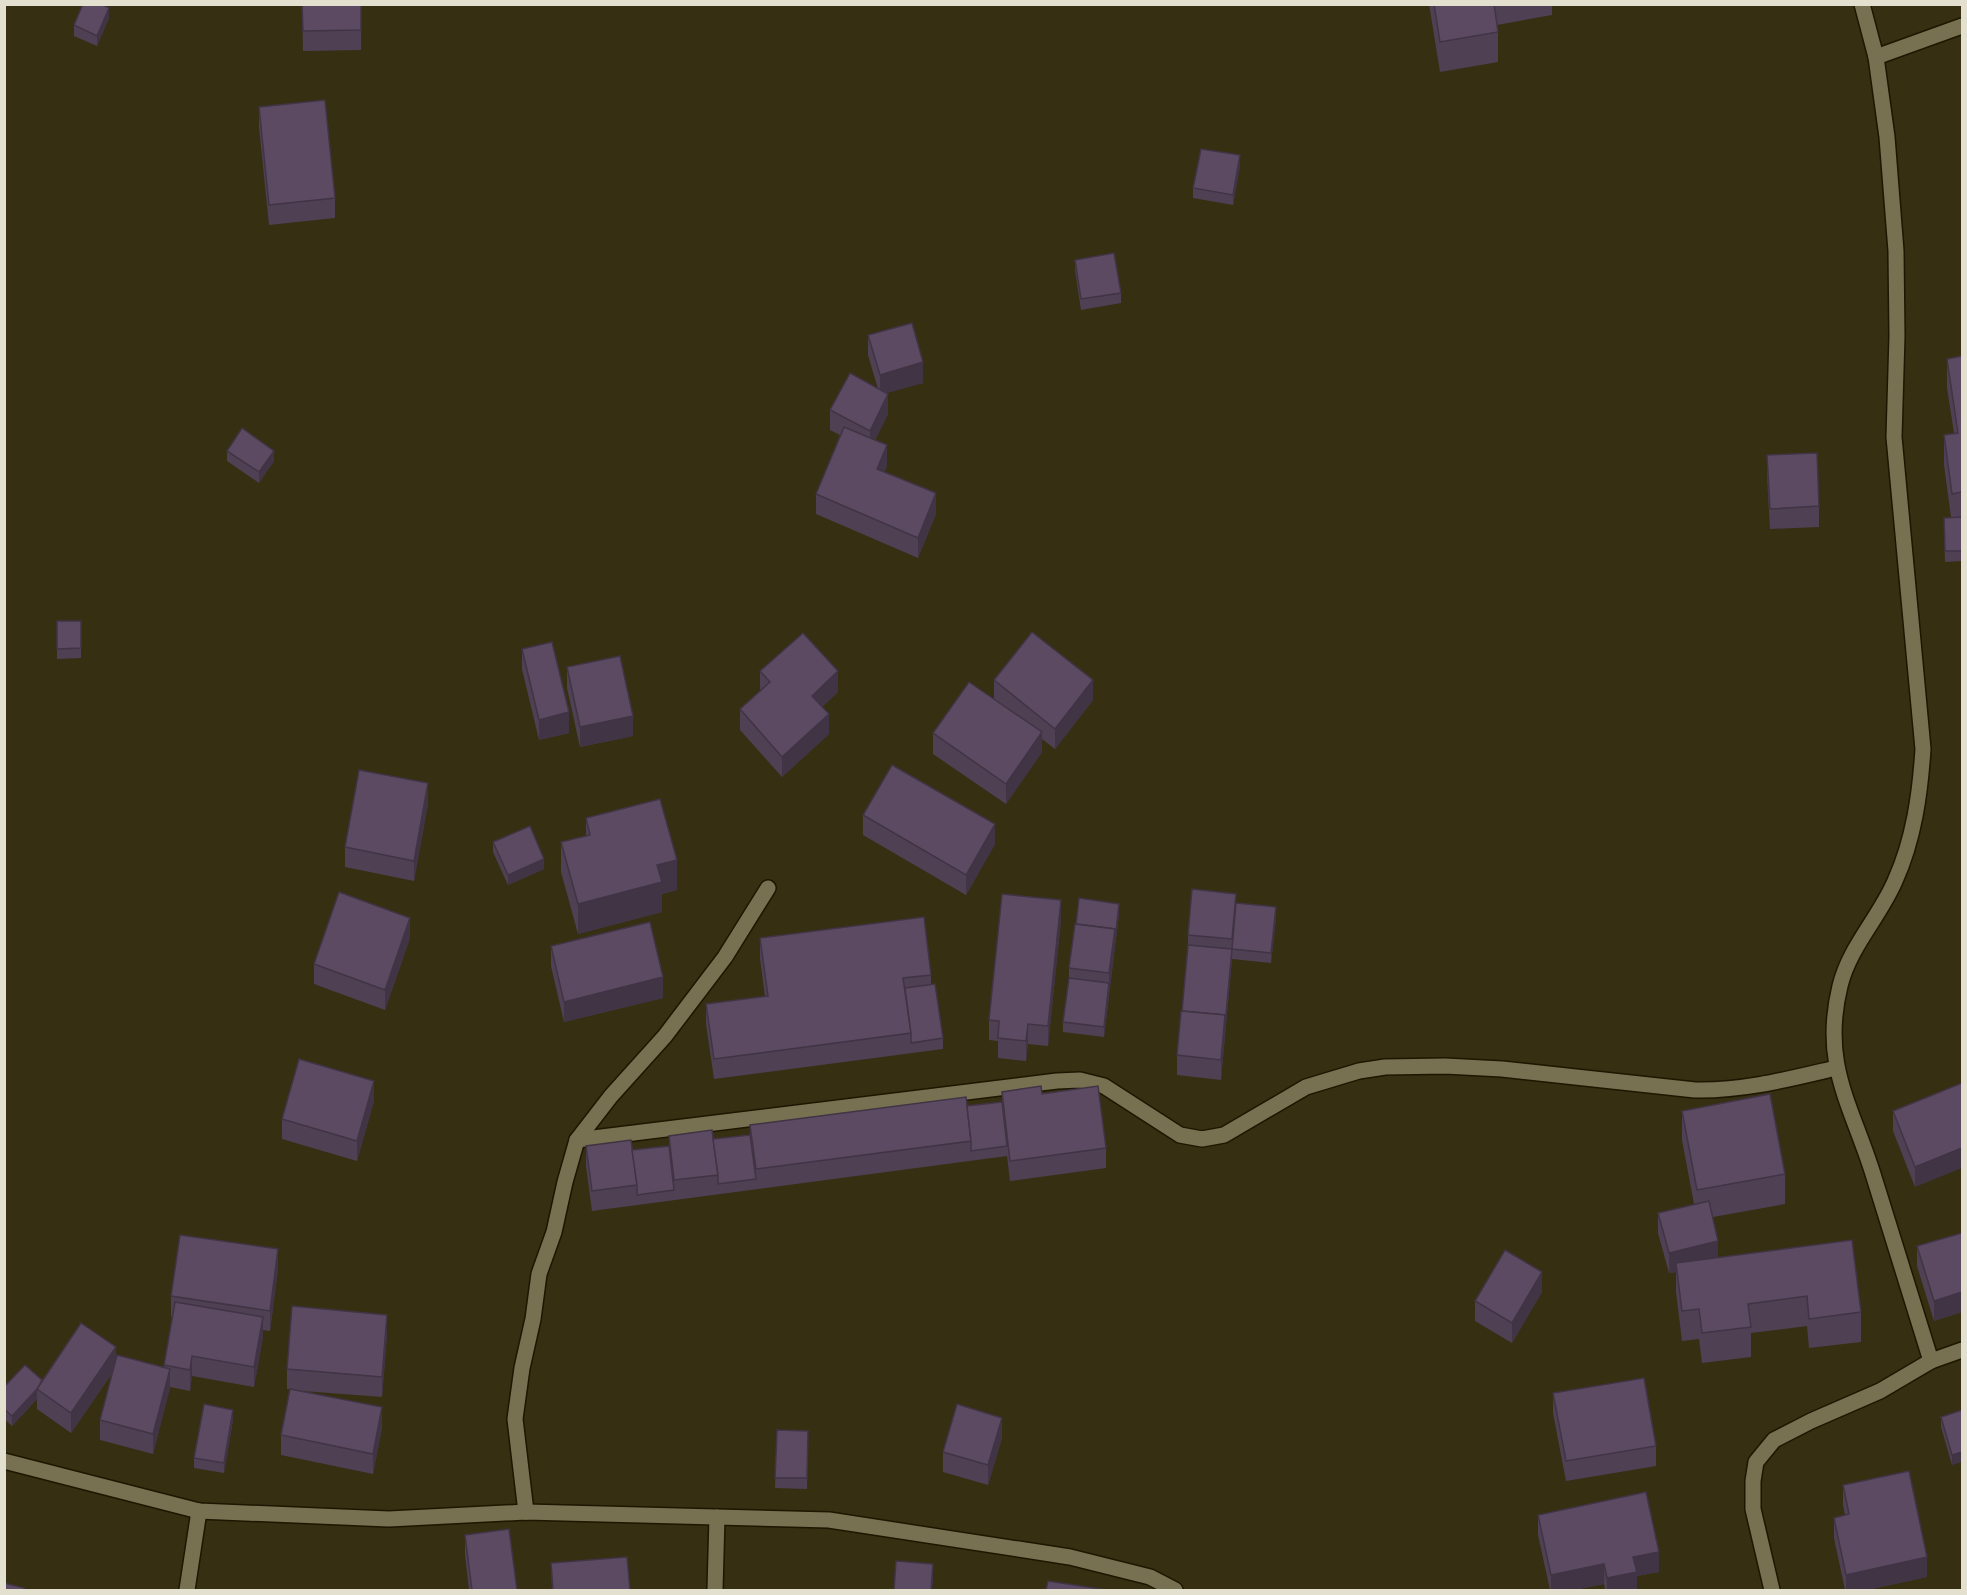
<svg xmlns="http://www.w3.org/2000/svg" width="1967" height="1595" viewBox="0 0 1967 1595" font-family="Signika,sans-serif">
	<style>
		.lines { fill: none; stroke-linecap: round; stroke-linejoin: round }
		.minor-casing { stroke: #1d1700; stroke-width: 18 }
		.minor { stroke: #777051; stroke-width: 15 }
		.wall { fill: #4f4054 }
		.shaded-wall { fill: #403445 }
		.building { fill: #5c4a62; stroke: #403445; stroke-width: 1.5 }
	</style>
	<rect width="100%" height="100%" fill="#362f12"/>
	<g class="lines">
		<defs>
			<g id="minor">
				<path d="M1862 4 1876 57 1887 137 1896 251 1897 336 1894 437 1923 749C1920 794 1914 839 1895 881 1879 918 1850 946 1840 986 1821 1064 1851 1104 1873 1174 1892 1237 1912 1299 1931 1361"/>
				<polyline points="1876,57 1962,26"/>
				<path d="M577 1140 1057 1081 1080 1080 1104 1086 1180 1135 1202 1139 1224 1135 1306 1087 1359 1071 1385 1067 1445 1066 1502 1069 1695 1090C1744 1091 1789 1079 1836 1068"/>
				<polyline points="4,1461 199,1511 389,1519 526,1512 829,1520 1070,1557 1150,1577 1175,1590"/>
				<polyline points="526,1512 515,1419 522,1368 533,1319 539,1274 554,1232 565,1182 577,1140 611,1096 665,1036 725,957 768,888"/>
				<polyline points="187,1590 199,1511"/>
				<polyline points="715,1590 717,1517"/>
				<polyline points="1772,1590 1753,1509 1753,1481 1756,1462 1774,1440 1811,1421 1880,1391 1931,1361 1962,1350"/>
			</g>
		</defs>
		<!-- minor casing -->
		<use href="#minor" class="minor-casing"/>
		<!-- minor -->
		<use href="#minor" class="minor"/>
	</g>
	<!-- wall -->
	<g class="wall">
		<polygon points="302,4 361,4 361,50 303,51"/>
		<polygon points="1429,4 1552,4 1552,15 1497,25 1498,32 1498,62 1440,72"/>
		<polygon points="109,18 97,46 74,36 74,25"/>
		<polygon points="259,107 335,198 335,218 269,225 259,127"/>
		<polygon points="1240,166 1233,205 1193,198 1193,188"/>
		<polygon points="1075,260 1121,293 1121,303 1081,310 1075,270"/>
		<polygon points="868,335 923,383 886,393 888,414 875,440 887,466 884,472 936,514 918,558 816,514 816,494 840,435 830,430 830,410 878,389 868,355"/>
		<polygon points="1962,356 1962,561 1945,562 1944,528 1951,517 1944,465 1944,435 1954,433 1947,388 1947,359"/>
		<polygon points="227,451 274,461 259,483 227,461"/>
		<polygon points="1767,455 1819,506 1819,527 1770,529 1767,476"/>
		<polygon points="57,621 81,621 81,658 57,659"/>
		<polygon points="522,649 569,733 539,740 522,669"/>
		<polygon points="567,667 633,736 580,747 567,688"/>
		<polygon points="760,671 838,692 822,707 829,734 782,777 740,730 740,709 760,691"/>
		<polygon points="994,680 1093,700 1055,749 1042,739 1042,752 1006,804 933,754 933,733 994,699"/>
		<polygon points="428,804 414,881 345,867 345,847"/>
		<polygon points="863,815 995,844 966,895 863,835"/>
		<polygon points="586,818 677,890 662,894 662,912 578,934 561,872 561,842 586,836"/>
		<polygon points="493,842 544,869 508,885 493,852"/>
		<polygon points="1236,904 1276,918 1271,963 1232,959 1221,1080 1177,1075 1177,1055 1182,1011 1188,945 1188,935"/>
		<polygon points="1119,914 1104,1037 1063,1032 1063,1022 1069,978 1069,968 1076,924"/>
		<polygon points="1061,920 1048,1046 1028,1044 1026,1061 998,1058 998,1041 989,1040 989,1020"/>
		<polygon points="410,938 385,1010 314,984 314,964"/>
		<polygon points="760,938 931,975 931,985 943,1038 943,1049 714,1079 706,1024 706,1004 765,997 760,958"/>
		<polygon points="551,946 663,998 564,1022 551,966"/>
		<polygon points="1962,1083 1915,1187 1893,1131 1893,1111"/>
		<polygon points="1002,1092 1042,1094 1106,1148 1106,1168 1010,1181 1007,1156 592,1211 586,1166 586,1146 632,1150 669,1146 669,1136 713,1139 750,1135 750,1125 967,1106 1002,1102"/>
		<polygon points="374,1101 357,1161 282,1139 282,1119"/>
		<polygon points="1682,1111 1785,1174 1785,1204 1713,1217 1718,1257 1861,1312 1861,1342 1809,1348 1807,1326 1751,1333 1751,1357 1702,1363 1699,1339 1682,1341 1676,1292 1676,1272 1669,1273 1658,1233 1658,1213 1694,1204 1682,1140"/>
		<polygon points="1962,1233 1962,1312 1934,1321 1917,1266 1917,1246"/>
		<polygon points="180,1235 278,1249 278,1269 270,1331 263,1330 263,1337 254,1387 192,1376 190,1391 170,1387 153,1454 100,1440 100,1420 113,1372 71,1433 37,1409 37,1399 12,1426 4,1419 4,1387 25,1365 42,1380 81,1323 116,1347 116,1359 117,1355 164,1368 172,1317 171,1317 171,1296"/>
		<polygon points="1542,1292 1512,1343 1475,1321 1475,1301"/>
		<polygon points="387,1335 382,1397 290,1390 382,1428 373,1474 281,1455 281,1435 290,1389 287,1389 287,1369"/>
		<polygon points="1553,1393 1656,1446 1656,1466 1566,1481 1553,1413"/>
		<polygon points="1962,1410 1952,1465 1941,1427 1941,1417"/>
		<polygon points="233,1420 224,1473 194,1468 194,1458"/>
		<polygon points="777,1430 808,1431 807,1489 775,1488"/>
		<polygon points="1002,1438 988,1485 943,1472 943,1452"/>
		<polygon points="1843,1485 1927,1577 1867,1590 1845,1590 1834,1538 1834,1518 1845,1515 1843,1505"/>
		<polygon points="1538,1515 1659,1572 1637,1576 1637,1590 1605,1590 1604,1584 1574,1590 1550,1590 1538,1535"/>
		<polygon points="465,1535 517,1590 469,1590 465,1555"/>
		<polygon points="551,1563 630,1590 552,1590"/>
	</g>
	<!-- shaded-wall -->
	<g class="shaded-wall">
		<polygon points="109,8 109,18 97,46 97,36"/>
		<polygon points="1240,155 1240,166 1233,205 1233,195"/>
		<polygon points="923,362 923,383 880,395 880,375"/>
		<polygon points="888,394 888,414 870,451 870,431"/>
		<polygon points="887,445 887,466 877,489 877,469"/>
		<polygon points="274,451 274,461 259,483 259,472"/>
		<polygon points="936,493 936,514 918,558 918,538"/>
		<polygon points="838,671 838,692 812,716 812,696"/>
		<polygon points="1093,680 1093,700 1055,749 1055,729"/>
		<polygon points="569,712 569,733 539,740 539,720"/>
		<polygon points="829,714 829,734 782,777 782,757"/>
		<polygon points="633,716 633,736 580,747 580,727"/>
		<polygon points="1042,732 1042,752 1006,804 1006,784"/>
		<polygon points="428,783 428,804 414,881 414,861"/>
		<polygon points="995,824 995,844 966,895 966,875"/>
		<polygon points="544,859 544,869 508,885 508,875"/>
		<polygon points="677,860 677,890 662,894 662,912 578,934 578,904 657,865"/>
		<polygon points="1236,894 1236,914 1232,949 1232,959 1221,1080 1221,1060 1232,949"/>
		<polygon points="1061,900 1061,920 1048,1046 1048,1026"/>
		<polygon points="1119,904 1119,914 1104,1037 1104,1027 1109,983 1109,973 1115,929"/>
		<polygon points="1276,907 1276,918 1271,963 1271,953"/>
		<polygon points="410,918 410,938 385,1010 385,990"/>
		<polygon points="663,977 663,998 564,1022 564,1002"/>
		<polygon points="1028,1024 1028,1044 1026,1061 1026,1041"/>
		<polygon points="374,1081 374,1101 357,1161 357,1141"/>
		<polygon points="1962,1148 1962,1168 1915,1187 1915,1167"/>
		<polygon points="1718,1241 1718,1261 1676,1263 1676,1272 1669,1273 1669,1253"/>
		<polygon points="278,1249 278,1269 270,1331 270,1311"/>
		<polygon points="1542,1272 1542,1292 1512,1343 1512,1323"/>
		<polygon points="1962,1292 1962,1312 1934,1321 1934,1301"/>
		<polygon points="387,1315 387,1335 382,1397 382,1377"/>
		<polygon points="263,1317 263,1337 254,1387 254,1367"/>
		<polygon points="116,1347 116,1367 71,1433 71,1413"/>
		<polygon points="192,1356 192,1376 190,1391 190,1370"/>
		<polygon points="170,1369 170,1389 153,1454 153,1434"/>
		<polygon points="37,1389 37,1399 12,1426 12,1416"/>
		<polygon points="382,1407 382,1428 373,1474 373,1454"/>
		<polygon points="233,1410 233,1420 224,1473 224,1463"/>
		<polygon points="1002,1418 1002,1438 988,1485 988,1465"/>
		<polygon points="1962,1452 1962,1462 1952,1465 1952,1455"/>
		<polygon points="1659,1552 1659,1572 1637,1576 1637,1590 1607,1590 1607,1578 1633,1557"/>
		<polygon points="1927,1557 1927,1577 1867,1590 1846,1590 1846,1575"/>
		<polygon points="933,1564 933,1584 932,1590 931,1590"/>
		<polygon points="1604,1564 1604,1584 1574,1590 1551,1590 1551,1575"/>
	</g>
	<!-- building -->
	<g class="building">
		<polygon points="83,4 102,4 109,8 97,36 74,25"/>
		<polygon points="302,4 361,4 361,30 303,31"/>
		<polygon points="1434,4 1494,4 1498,32 1440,42"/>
		<polygon points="325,100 335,198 269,205 259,107"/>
		<polygon points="1201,149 1240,155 1233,195 1193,188"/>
		<polygon points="1114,253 1121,293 1081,299 1075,260"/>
		<polygon points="912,323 923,362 880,375 868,335"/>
		<polygon points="1962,356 1962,492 1952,494 1944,435 1958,433 1947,359"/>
		<polygon points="850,373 888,394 870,431 830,410"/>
		<polygon points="844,427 887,445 877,469 936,493 918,538 816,494"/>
		<polygon points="242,428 274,451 259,472 227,451"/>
		<polygon points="1817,453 1819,506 1770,509 1767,455"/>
		<polygon points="1962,517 1962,551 1945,551 1944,518"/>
		<polygon points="57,621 81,621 81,648 57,649"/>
		<polygon points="1032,632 1093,680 1055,729 994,680"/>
		<polygon points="803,633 838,671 812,696 829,714 782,757 740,709 770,682 760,671"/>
		<polygon points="552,642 569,712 539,720 522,649"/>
		<polygon points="620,656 633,716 580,727 567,667"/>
		<polygon points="969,682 1042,732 1006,784 933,733"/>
		<polygon points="892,765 995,824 966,875 863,815"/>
		<polygon points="359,770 428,783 414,861 345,847"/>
		<polygon points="660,799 677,860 657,865 662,882 578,904 561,842 590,835 586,818"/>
		<polygon points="530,826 544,859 508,875 493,842"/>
		<polygon points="1192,889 1236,894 1232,939 1188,935"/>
		<polygon points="339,892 410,918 385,990 314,964"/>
		<polygon points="1002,894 1061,900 1048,1026 1028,1024 1026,1041 998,1038 999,1021 989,1020"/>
		<polygon points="1079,898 1119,904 1115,939 1115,929 1076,924"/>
		<polygon points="1236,903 1276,907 1271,953 1232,949"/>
		<polygon points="924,917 931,975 903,978 911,1033 714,1059 706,1004 768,996 760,938"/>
		<polygon points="650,922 663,977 564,1002 551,946"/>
		<polygon points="1075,924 1115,929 1109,973 1069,968"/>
		<polygon points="1188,945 1232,949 1225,1025 1225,1015 1182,1011"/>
		<polygon points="1069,978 1109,983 1104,1027 1063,1022"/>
		<polygon points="935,984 943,1038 911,1043 911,1033 905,988"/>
		<polygon points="1181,1011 1225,1015 1221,1060 1177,1055"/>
		<polygon points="299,1059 374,1081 357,1141 282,1119"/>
		<polygon points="1962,1083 1962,1148 1915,1167 1893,1111"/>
		<polygon points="1041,1086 1042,1094 1098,1086 1106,1148 1010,1161 1002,1092"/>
		<polygon points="1770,1094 1785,1174 1697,1190 1682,1111"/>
		<polygon points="966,1097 971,1141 756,1169 750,1125"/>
		<polygon points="1002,1102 1007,1146 971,1151 971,1141 967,1106"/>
		<polygon points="712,1130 718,1175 674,1180 669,1136"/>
		<polygon points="750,1135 756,1179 718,1184 718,1175 713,1139"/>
		<polygon points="631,1140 637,1185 592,1191 586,1146"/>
		<polygon points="669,1146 674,1190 637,1195 637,1185 632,1150"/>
		<polygon points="1709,1201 1718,1241 1669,1253 1658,1213"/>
		<polygon points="1962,1233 1962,1292 1934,1301 1917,1246"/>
		<polygon points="180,1235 278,1249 270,1311 171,1296"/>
		<polygon points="1852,1240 1861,1312 1809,1319 1807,1296 1748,1304 1751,1327 1702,1333 1699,1309 1682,1311 1676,1263"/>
		<polygon points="1505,1250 1542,1272 1512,1323 1475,1301"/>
		<polygon points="175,1302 263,1317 254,1367 192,1356 190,1370 164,1365"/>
		<polygon points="292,1306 387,1315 382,1377 287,1369"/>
		<polygon points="81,1323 116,1347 71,1413 37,1389"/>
		<polygon points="117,1355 170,1369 153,1434 100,1420"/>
		<polygon points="25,1365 42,1380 37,1389 12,1416 4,1409 4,1387"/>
		<polygon points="1644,1378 1656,1446 1566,1461 1553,1393"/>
		<polygon points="290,1389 382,1407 373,1454 281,1435"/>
		<polygon points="204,1404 233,1410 224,1463 194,1458"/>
		<polygon points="957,1404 1002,1418 988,1465 943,1452"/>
		<polygon points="1962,1410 1962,1452 1952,1455 1941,1417"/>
		<polygon points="777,1430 808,1431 807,1478 775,1478"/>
		<polygon points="1909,1471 1927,1557 1846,1575 1834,1518 1849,1514 1843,1485"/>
		<polygon points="1646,1492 1659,1552 1633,1557 1637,1572 1607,1578 1604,1564 1551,1575 1538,1515"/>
		<polygon points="509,1529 517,1590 472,1590 465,1535"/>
		<polygon points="627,1557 630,1590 553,1590 551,1563"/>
		<polygon points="896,1561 933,1564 931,1590 894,1590"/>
		<polygon points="1048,1581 1107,1590 1046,1590"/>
		<polygon points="4,1583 24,1588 24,1590 4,1590"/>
	</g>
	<!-- border -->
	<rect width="1967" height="1595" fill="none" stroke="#e4e0cf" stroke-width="12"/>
</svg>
